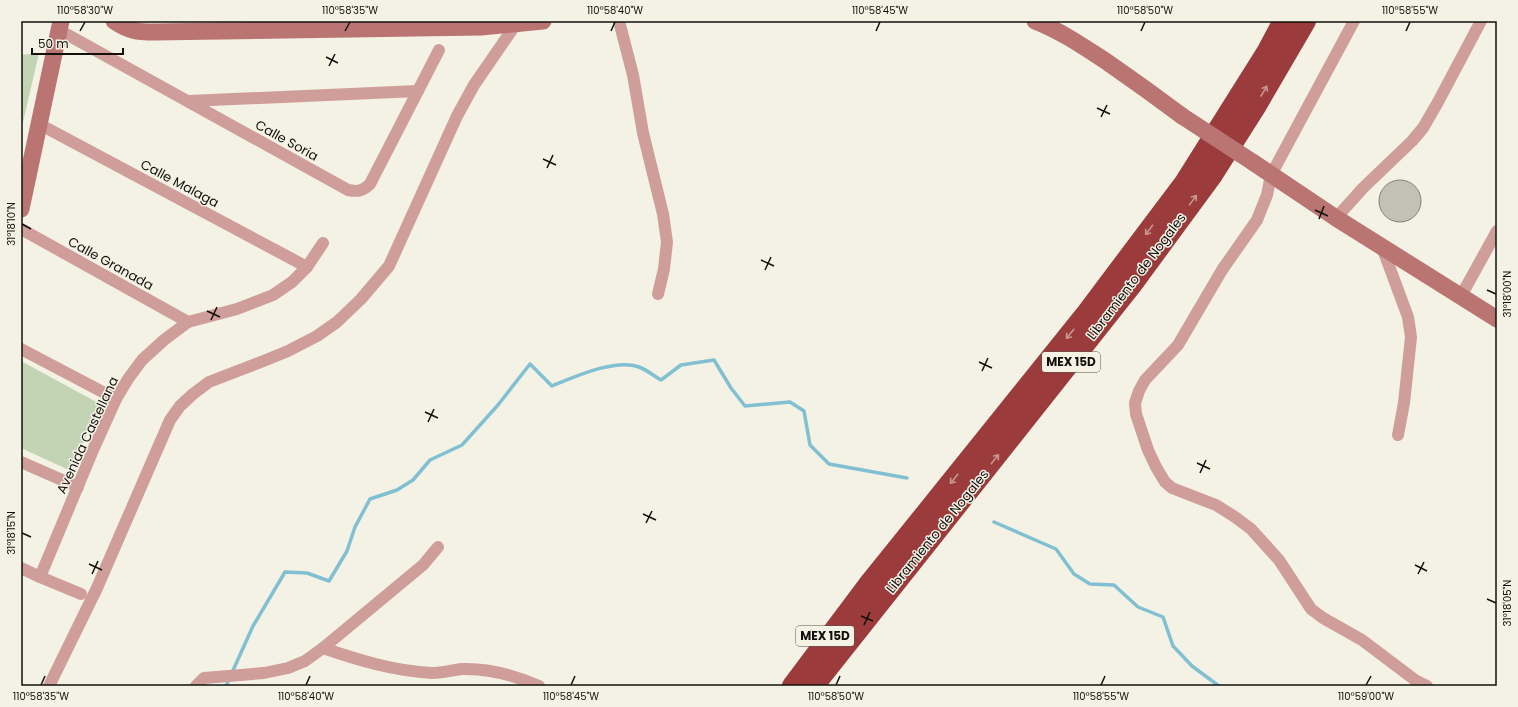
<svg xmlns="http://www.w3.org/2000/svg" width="1518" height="707" viewBox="0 0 1518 707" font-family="Poppins,sans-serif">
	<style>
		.green { fill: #c2d4b3 }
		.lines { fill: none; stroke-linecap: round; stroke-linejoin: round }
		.stream { stroke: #81c0d2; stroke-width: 3.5 }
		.building { fill: #c3c0b5; stroke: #838076 }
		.street { stroke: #cf9e9b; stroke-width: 12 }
		.secondary { stroke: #ba7572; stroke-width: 17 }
		.highway { stroke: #9b3b3b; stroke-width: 22 }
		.secondary-bridge { stroke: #ba7572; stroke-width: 17 }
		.oneway { stroke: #c89690 }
		.ticks { fill: none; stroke: #11100c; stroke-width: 1.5 }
		.labels { text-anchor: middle; stroke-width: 3; stroke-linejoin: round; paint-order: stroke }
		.shield { fill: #f4f1e5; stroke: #55544d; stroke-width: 1 }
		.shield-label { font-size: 12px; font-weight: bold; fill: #11100c }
		.street-label { font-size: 13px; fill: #11100c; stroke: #f4f1e5 }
		.neatline { fill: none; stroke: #11100c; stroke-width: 1.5 }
		.ticks-label { font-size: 10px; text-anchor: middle; fill: #11100c }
	</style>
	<rect width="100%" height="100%" fill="#f4f1e5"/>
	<!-- green -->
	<g class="green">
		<polygon points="39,53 23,122 21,123 21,55"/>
		<polygon points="21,361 100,404 71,471 21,448"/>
	</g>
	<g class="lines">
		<!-- stream -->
		<g class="stream">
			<polyline points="994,522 1056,549 1074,574 1090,584 1114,585 1138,607 1163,617 1173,646 1192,666 1219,686"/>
			<path d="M226 686 253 626 285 572 307 573 329 581 347 551 355 527 370 499 397 490 413 480 430 460 462 445 498 405 530 364 552 386C574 377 616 358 639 367 647 370 654 376 661 380L681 365 714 360 731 388 745 406 790 402 804 411 810 445 829 464 907 478"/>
		</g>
	</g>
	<!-- building -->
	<circle class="building" cx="1400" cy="201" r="21"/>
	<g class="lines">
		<!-- street -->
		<g class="street">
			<polyline points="619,21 633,75 643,133 663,214 667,242 664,269 658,294"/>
			<polyline points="1354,21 1271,175 1267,195 1257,220 1222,270 1178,345 1145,380 1139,391 1135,403 1136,414 1148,450 1156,467 1165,482 1172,488 1216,505 1235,517 1251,529 1279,560 1311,609 1323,618 1362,640 1415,680 1427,686"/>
			<path d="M59 30 348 190C358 192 363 191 370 184L439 50"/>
			<polyline points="189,101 418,91"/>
			<polyline points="39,124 307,267"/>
			<polyline points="1336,218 1363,188 1412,141 1423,128 1438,102 1481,21"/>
			<polyline points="21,229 188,322"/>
			<polyline points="1382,247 1408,317 1411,337 1404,403 1398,435"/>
			<polyline points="1461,296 1497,231"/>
			<polyline points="21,349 116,399"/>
			<polyline points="21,462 78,487"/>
			<polyline points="21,568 40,577 93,450 116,399 128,379 142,360 164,340 188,322 237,309 273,295 292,282 307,267 323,243"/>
			<polyline points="40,577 81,594"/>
			<path d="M323 648C358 660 394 671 432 673 442 673 452 670 462 669 490 668 514 675 539 686"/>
			<polyline points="49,686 97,588 170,420 180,406 193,394 209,382 261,362 288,351 317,336 337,322 361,299 389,266 457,116 474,85 516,24"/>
			<polyline points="196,686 204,678 264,673 288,668 305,661 323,648 423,565 438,547"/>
		</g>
		<!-- secondary -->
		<g class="secondary">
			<path d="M114 21C129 31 137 32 154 32L481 27 543 21"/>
			<path d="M1035 21C1061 31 1084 47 1107 62 1133 80 1158 98 1182 116"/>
			<polyline points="1254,163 1336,218 1497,319"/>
			<polyline points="21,209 61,21"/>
		</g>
		<!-- highway -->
		<g class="highway">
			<polyline points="793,686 868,586 1085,316 1185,183 1268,51 1284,21"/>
			<polyline points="813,686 1131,285 1211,176 1256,105 1305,21"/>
		</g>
		<!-- secondary-bridge -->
		<polyline class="secondary-bridge" points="1182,116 1254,163"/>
	</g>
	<!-- one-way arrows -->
	<defs><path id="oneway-shaft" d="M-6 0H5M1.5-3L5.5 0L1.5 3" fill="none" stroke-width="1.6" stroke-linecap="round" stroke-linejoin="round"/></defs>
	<g class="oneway">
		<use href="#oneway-shaft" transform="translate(1264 91) rotate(-59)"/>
		<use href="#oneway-shaft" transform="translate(1193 200) rotate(-54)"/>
		<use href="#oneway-shaft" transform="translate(1149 230) rotate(127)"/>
		<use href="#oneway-shaft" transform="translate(1070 334) rotate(129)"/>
		<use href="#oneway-shaft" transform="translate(995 459) rotate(-51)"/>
		<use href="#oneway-shaft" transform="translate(954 479) rotate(129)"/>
	</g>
	<!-- ticks -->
	<path class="ticks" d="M80 31 85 22M345 31 350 22M611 31 615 22M876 31 880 22M1141 31 1145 22M1406 31 1410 22M326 57 338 63M329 66 335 54M1097 108 1110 114M1101 117 1107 105M543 159 556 165M547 168 553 155M1315 210 1328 216M1319 219 1324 206M22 224 31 229M761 260 774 266M765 270 771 257M1487 290 1496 294M207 311 220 317M211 320 217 307M979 362 992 368M982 371 988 358M425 412 438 418M428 422 434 409M1197 463 1210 469M1200 473 1206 460M643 514 656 520M646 523 652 511M22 533 31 537M89 564 102 570M1415 565 1427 571M92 574 98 561M1418 574 1424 562M1487 599 1496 603M861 616 873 621M864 625 870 612M41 685 45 676M306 685 310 676M571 685 575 676M836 685 840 676M1101 685 1105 676M1366 685 1371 676"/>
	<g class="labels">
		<!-- shield labels -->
		<g class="shield">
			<rect x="1042" y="352" width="58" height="20" rx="3"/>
			<rect x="796" y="626" width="58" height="20" rx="3"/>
		</g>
		<g class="shield-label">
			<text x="1071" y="366">MEX 15D</text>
			<text x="825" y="640">MEX 15D</text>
		</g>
		<!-- street labels -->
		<g class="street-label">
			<text transform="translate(287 140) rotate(29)" y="5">Calle Soria</text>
			<text transform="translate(180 183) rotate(28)" y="5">Calle Malaga</text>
			<text transform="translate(111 263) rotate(29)" y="5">Calle Granada</text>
			<text transform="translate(1136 276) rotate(-53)" y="5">Libramiento de Nogales</text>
			<text transform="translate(87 435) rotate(-65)" y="5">Avenida Castellana</text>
			<text transform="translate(937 531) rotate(-51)" y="5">Libramiento de Nogales</text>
		</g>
	</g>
	<!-- border -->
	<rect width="1518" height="707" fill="none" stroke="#f4f1e5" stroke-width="44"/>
	<!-- scale -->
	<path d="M32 48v6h91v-6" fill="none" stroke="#11100c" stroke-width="2"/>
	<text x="38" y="48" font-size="12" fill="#11100c" stroke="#f4f1e5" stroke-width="3" paint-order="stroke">50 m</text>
	<rect x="22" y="22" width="1474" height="663" class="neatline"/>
	<g class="ticks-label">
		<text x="85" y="14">110°58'30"W</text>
		<text x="350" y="14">110°58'35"W</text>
		<text x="615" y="14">110°58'40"W</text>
		<text x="880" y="14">110°58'45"W</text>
		<text x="1145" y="14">110°58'50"W</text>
		<text x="1410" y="14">110°58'55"W</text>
		<text transform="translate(11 224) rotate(-90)" y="4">31°18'10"N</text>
		<text transform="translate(1507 294) rotate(-90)" y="4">31°18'00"N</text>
		<text transform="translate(11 533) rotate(-90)" y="4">31°18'15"N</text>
		<text transform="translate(1507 603) rotate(-90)" y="4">31°18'05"N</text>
		<text x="41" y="700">110°58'35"W</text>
		<text x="306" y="700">110°58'40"W</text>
		<text x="571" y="700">110°58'45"W</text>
		<text x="836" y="700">110°58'50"W</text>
		<text x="1101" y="700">110°58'55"W</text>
		<text x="1366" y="700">110°59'00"W</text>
	</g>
</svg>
